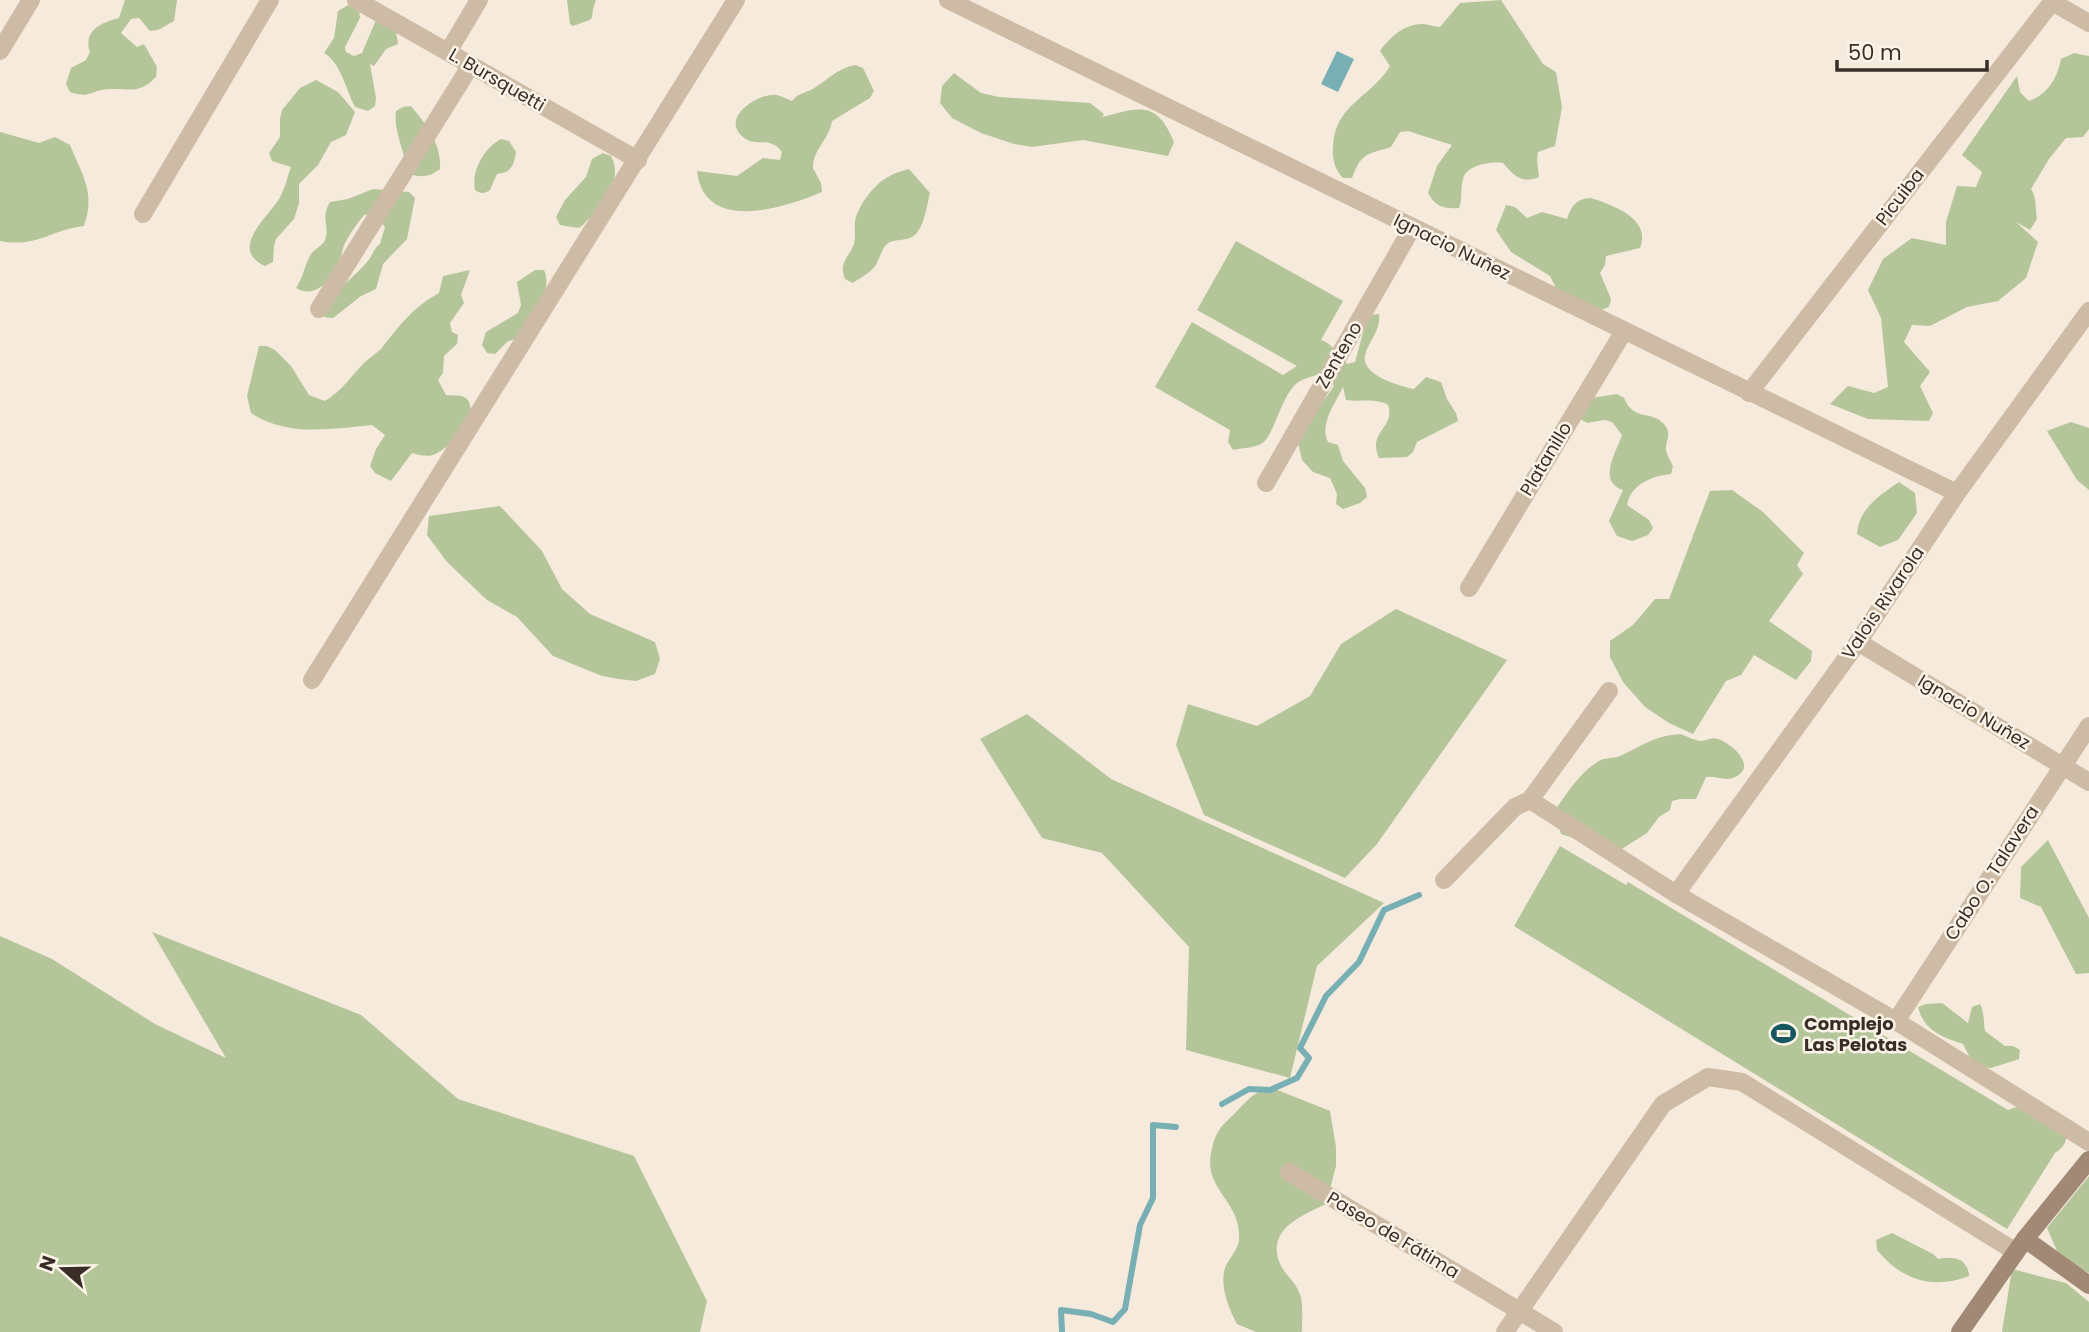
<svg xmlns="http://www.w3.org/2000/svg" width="2089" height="1332" viewBox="0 0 2089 1332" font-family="Poppins,sans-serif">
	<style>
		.green { fill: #b4c699 }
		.water { fill: #77afb5 }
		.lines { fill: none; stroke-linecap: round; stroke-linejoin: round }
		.stream { stroke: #77afb5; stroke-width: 6 }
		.street { stroke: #cebba5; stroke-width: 18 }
		.secondary { stroke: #a28976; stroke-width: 18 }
		.labels { text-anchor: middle; stroke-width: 5; stroke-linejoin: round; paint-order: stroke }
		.street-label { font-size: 18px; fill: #392e27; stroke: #fcf4e8 }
		.poi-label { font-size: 18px; font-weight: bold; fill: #392e27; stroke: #fcf4e8; text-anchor: start }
	</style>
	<rect width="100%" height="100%" fill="#f5eadb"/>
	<!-- green -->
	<g class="green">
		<path d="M125 0H177L174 21 158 30 150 31 139 18 131 19 121 33 137 47 144 44 157 67 156 77C138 95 131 88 109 89 91 90 91 99 70 92L66 84 71 68 86 60 90 52C83 31 100 23 119 18Z"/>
		<path d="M567 0H596C587 22 602 16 573 26L570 24Z"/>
		<path d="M1501 0 1543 64 1556 72 1562 107 1555 146 1538 152 1537 160 1539 177C1522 184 1514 176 1503 163 1491 161 1466 165 1463 179 1460 189 1463 198 1459 208 1445 209 1435 207 1428 193L1437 166 1452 145 1408 131 1400 132 1391 147C1366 155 1362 152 1352 178H1343C1335 170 1332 159 1333 148 1334 104 1370 99 1390 66L1380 51C1390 37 1404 24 1423 24 1429 24 1433 27 1440 27L1460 3Z"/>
		<path d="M350 4 359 9 360 18 345 47 346 52 354 56 362 53 376 20 395 25 398 44 386 49 374 66 370 64 376 98 375 106 368 111 355 107C346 90 341 63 324 53L334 38 338 11Z"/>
		<path d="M2074 53 2089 56V129L2083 137 2066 138 2049 159 2031 189C2037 197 2035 209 2037 219L2030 230 2016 222 2038 242 2026 278 1998 301 1967 307 1930 326 1912 325 1904 342 1930 372 1920 386 1933 413 1929 421 1868 419 1830 404 1848 386 1874 393 1888 387 1881 318 1868 290 1883 259 1912 238 1946 245V222L1957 186 1976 187 1982 172 1962 155 2017 76 2020 92 2029 101C2048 94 2057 79 2061 59Z"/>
		<path d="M855 65 863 68 874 91 870 98 832 121C829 140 813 149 813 168L821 183 822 192C784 208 704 234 697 171L737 176 763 158 780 160 782 152C770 135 756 148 743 137 721 119 754 96 772 95 779 94 786 99 792 101 799 92 807 93 816 87 829 78 839 68 855 65Z"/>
		<path d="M954 73 981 93 999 97 1090 103 1104 114 1102 117C1140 107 1157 100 1174 142L1168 156 1083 140 1032 147 1014 144 981 133 952 118 940 103 942 86Z"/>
		<path d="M316 80 338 92 355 112 346 135 331 142 318 165 299 184V203L294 219 276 239 274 246 273 262 265 266C228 249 268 217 279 199 285 189 287 178 291 167L272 161 269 153 280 137V119L282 110 300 88Z"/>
		<path d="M411 106C426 124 442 145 440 169 430 177 419 179 407 172 405 151 393 130 396 111L403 107Z"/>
		<path d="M0 132 39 143 55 137 70 145C82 175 96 193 84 226 50 230 37 248 0 241Z"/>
		<path d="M501 139 509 141 516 152C514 166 511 172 497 174L490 190C484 194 481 194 475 190 471 171 484 148 501 139Z"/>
		<path d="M603 153 611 156C625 183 599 208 582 226L578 228 560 225 556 217 565 200 586 177 592 159Z"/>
		<path d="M909 169 930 193C926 207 924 237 906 239 898 241 891 239 885 246 881 252 879 260 875 266 870 273 860 278 853 283L845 279C838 262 849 258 854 244 856 236 854 229 855 221 858 206 874 184 888 177 894 173 902 171 909 169Z"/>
		<path d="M373 189 409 192 415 198 407 239 383 264 376 289 361 296 333 318 324 317C328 294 353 279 367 262 373 255 373 249 380 244L385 227 373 214 364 215C357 224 350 233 345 243 342 249 342 254 340 259 335 278 315 300 296 288 303 278 304 267 310 256 313 249 322 247 325 240 330 226 320 219 330 202L348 199Z"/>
		<path d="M1591 198C1613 205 1652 219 1640 248L1606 256 1605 265 1600 273 1611 299 1609 307 1599 311 1563 302 1550 276 1511 252 1496 230 1506 205 1515 207 1527 218 1542 212 1567 219C1572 205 1576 199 1591 198Z"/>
		<path d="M1236 241 1343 301 1321 340C1334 344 1337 356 1347 364L1355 362 1366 322 1370 315 1379 314C1381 331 1369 340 1365 355 1360 375 1400 386 1414 389L1426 377 1441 382 1447 399 1456 413 1458 421 1417 442 1413 452 1407 457 1379 458C1367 431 1396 428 1388 405 1376 398 1360 402 1346 400L1343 387C1335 404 1319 424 1328 442L1338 445 1343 461 1365 488 1367 497 1360 503 1343 509 1336 504 1337 494 1330 478 1313 472 1302 460 1298 443 1310 420 1334 386 1330 377 1323 373C1314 376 1304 378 1297 383 1281 396 1273 439 1261 444 1253 448 1242 448 1233 450L1228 442 1230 430 1155 387 1192 322 1283 375 1297 366 1197 310Z"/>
		<path d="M470 270 461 295 464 303 450 323 452 332 458 335 457 344 444 356 443 373 438 380 446 395C452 396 463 394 467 399 481 415 448 450 433 455 426 457 419 455 412 453L391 481 375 473 370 466 376 449 385 435 372 425C331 429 287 437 251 413L247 396 259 346H267L275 350 291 366 309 395 325 401C342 391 351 376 364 363 369 358 376 354 381 349 399 326 413 307 439 293L443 276Z"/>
		<path d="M535 270H544C554 291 531 319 520 337L507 342 495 354 487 353 482 345 486 332 518 313 521 305 517 282Z"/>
		<path d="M1617 394 1624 398C1634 422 1652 410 1664 424 1673 435 1665 440 1666 450 1667 455 1671 462 1673 466L1671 474C1652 476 1631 484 1627 505L1649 520 1653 528 1648 535 1632 541 1617 536 1609 521 1623 490C1597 481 1616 453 1622 435L1612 422 1604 420 1587 423 1579 418 1591 398Z"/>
		<polygon points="2071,422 2089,428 2089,490 2077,480 2047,431"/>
		<path d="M1899 482 1915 493 1917 513 1898 540 1880 547 1857 534C1859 508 1879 496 1899 482Z"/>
		<polygon points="1732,490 1763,512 1804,553 1797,565 1803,574 1769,621 1812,651 1811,661 1796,680 1754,655 1741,675 1726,681 1693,734 1669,723 1645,707 1623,682 1610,657 1610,641 1633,625 1655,599 1669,599 1710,491"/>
		<polygon points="500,506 542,551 562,589 590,614 655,642 660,659 655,674 636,681 619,679 602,676 553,656 517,617 487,600 447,562 427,535 429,516"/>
		<polygon points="1396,609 1507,660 1377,844 1345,878 1204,815 1176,745 1188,704 1257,726 1310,696 1341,644"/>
		<polygon points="1027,714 1111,779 1384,903 1317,966 1290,1078 1186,1050 1189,947 1102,853 1042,838 980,739"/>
		<path d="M1681 734C1688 737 1696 741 1702 741 1709 740 1711 737 1718 739 1733 744 1759 768 1733 778 1725 781 1715 776 1706 777L1696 799H1680L1672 801 1670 810 1659 817 1647 833 1617 852 1561 834 1555 810C1568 792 1580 772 1599 761 1605 757 1613 759 1620 756 1644 745 1653 736 1681 734Z"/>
		<polygon points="2048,840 2089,918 2089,973 2076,974 2041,907 2020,898 2021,867"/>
		<path d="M1560 846 1626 885 1628 882 2008 1110 2025 1104 2067 1134C2066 1143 2063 1148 2055 1153L2007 1229 1514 926Z"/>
		<polygon points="152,932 361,1015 458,1099 634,1156 707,1301 700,1332 0,1332 0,936 52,959 155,1024 226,1058"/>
		<path d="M1942 1003 1968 1023 1972 1007 1980 1004C1985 1014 1983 1021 1985 1031L2005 1046H2013L2020 1050 2019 1059 1991 1068 1974 1066 1963 1044C1942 1037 1924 1031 1918 1007L1926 1004Z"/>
		<path d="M1275 1089 1330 1111 1336 1147V1166L1326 1204C1301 1216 1264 1230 1281 1266 1287 1277 1298 1284 1301 1298 1303 1309 1302 1321 1302 1331L1301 1332H1256L1237 1324C1229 1309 1221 1289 1224 1272 1226 1260 1239 1251 1239 1238 1241 1200 1201 1189 1212 1149 1215 1134 1220 1127 1231 1117 1239 1110 1249 1096 1259 1092 1264 1090 1271 1090 1275 1089Z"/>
		<polygon points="2089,1176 2089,1273 2060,1258 2047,1228"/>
		<path d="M1892 1233 1933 1254 1938 1259C1953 1256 1968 1258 1969 1276 1933 1290 1901 1280 1877 1250L1876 1240Z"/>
		<polygon points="2012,1269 2066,1283 2089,1302 2089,1332 2002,1332"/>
	</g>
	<!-- water -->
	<polygon class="water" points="1337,51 1354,59 1338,92 1321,84"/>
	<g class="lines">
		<!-- stream -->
		<g class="stream">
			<polyline points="1222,1104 1249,1089 1270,1090 1297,1078 1309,1058 1300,1048 1326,996 1359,962 1384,910 1419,895"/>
			<polyline points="1062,1332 1061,1310 1091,1314 1113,1322 1125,1309 1140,1225 1153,1198 1153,1125 1176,1127"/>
		</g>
		<!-- street -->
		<g class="street">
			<polyline points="356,0 638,160"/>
			<polyline points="948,0 1957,493"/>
			<polyline points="0,51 31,0"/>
			<polyline points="448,52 479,0"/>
			<polyline points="143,214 270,0"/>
			<polyline points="319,309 471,65"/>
			<polyline points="1749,393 2052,2 2089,23"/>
			<polyline points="1266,483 1412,228"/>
			<polyline points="1469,588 1624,331"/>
			<polyline points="1858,642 2089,782"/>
			<polyline points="312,680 736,0"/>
			<polyline points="1530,800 1676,894 1896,1021 2089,1142"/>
			<polyline points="1444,880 1515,807 1530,800 1609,691"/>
			<polyline points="1676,894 1858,642 1957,493 2089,311"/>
			<polyline points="1896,1021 2089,726"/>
			<polyline points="1289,1172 1554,1332"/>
			<polyline points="1505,1332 1663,1104 1708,1077 1742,1082 2016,1252"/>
		</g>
		<!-- secondary -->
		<g class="secondary">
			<polyline points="2025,1239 2089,1285"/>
			<polyline points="1960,1332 2025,1239 2089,1160"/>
		</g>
	</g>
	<!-- icons -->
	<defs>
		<symbol id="stadium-bare" viewBox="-9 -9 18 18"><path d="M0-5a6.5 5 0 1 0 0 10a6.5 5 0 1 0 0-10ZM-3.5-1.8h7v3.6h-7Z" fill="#185760" stroke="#fcf4e8" stroke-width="2.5" paint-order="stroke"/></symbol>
	</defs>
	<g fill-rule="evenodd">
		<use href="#stadium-bare" x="1766" y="1016" width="35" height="35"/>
	</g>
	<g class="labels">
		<!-- street labels -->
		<g class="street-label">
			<text transform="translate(497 80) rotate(30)" y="6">L. Bursquetti</text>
			<text transform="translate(1900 197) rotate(-52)" y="6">Picuiba</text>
			<text transform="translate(1452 247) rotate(26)" y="6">Ignacio Nuñez</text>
			<text transform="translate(1339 355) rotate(-60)" y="6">Zenteno</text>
			<text transform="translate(1546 459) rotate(-59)" y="6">Platanillo</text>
			<text transform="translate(1883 603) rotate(-56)" y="6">Valois Rivarola</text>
			<text transform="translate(1974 712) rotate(31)" y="6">Ignacio Nuñez</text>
			<text transform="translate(1992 873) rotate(-57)" y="6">Cabo O. Talavera</text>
			<text transform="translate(1393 1235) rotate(31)" y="6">Paseo de Fátima</text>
		</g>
		<!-- poi labels -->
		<g class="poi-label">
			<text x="1804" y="1030">Complejo<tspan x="1804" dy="21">Las Pelotas</tspan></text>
		</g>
	</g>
	<!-- north arrow -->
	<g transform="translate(63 1269) rotate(290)" stroke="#fcf4e8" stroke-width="5" paint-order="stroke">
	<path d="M0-5L12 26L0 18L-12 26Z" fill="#392e27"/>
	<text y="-10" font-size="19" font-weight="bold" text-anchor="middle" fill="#392e27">N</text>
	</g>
	<!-- scale -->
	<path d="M1837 60v10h150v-10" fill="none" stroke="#392e27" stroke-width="3.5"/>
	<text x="1848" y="60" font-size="21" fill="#392e27" stroke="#fcf4e8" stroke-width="5" paint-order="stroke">50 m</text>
</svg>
